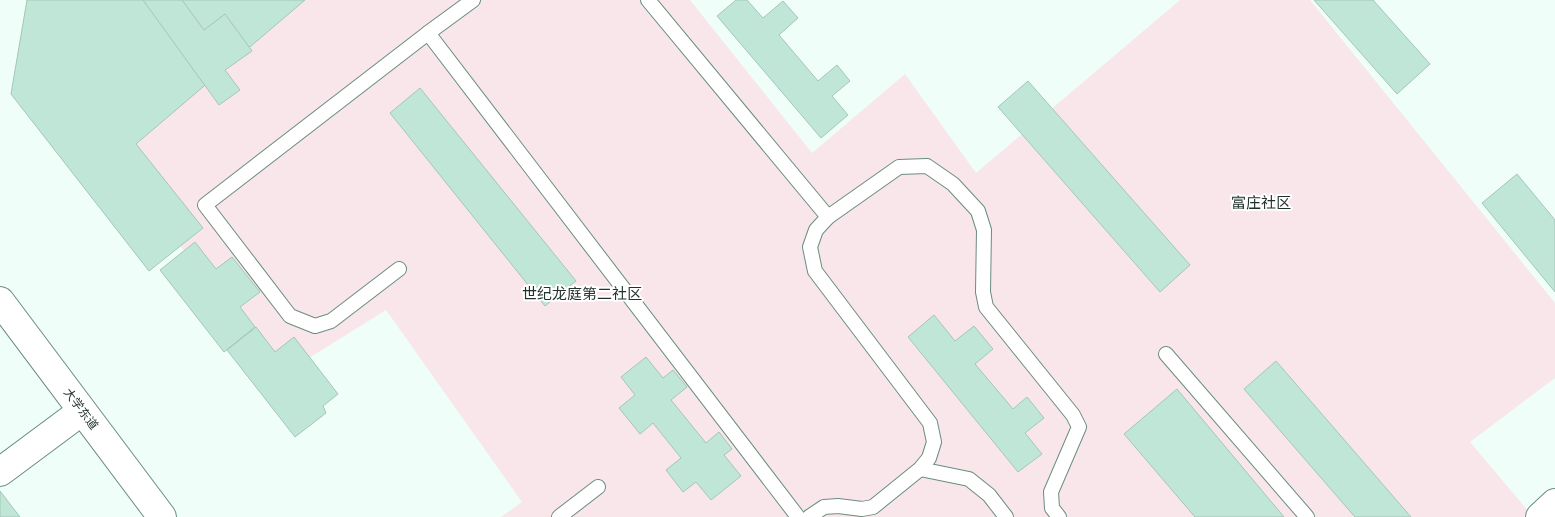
<svg xmlns="http://www.w3.org/2000/svg" width="1555" height="517" viewBox="0 0 1555 517" font-family="'PT Serif','Noto Sans SC',serif">
	<style>
		.green { fill: #f9e6eb }
		.building { fill: #c0e6d7; stroke: #a2c7b8 }
		.lines { fill: none; stroke-linecap: round; stroke-linejoin: round }
		.lane-casing { stroke: #698d7f; stroke-width: 16 }
		.street-casing { stroke: #698d7f; stroke-width: 30 }
		.secondary-casing { stroke: #698d7f; stroke-width: 30 }
		.lane { stroke: #fff; stroke-width: 14 }
		.street { stroke: #fff; stroke-width: 28 }
		.secondary { stroke: #fff; stroke-width: 28 }
		.labels { text-anchor: middle; stroke-width: 4; stroke-linejoin: round; paint-order: stroke }
		.street-label { font-size: 12px; fill: #23322c; stroke: #fff }
		.quarter-label { font-size: 15px; fill: #23322c; stroke: #fff }
	</style>
	<rect width="100%" height="100%" fill="#effef8"/>
	<!-- green -->
	<polygon class="green" points="160,0 690,0 812,153 905,74 976,173 1180,0 1310,0 1555,303 1555,378 1470,442 1529,512 1524,517 501,517 522,502 386,310 269,383 111,138"/>
	<!-- building -->
	<g class="building">
		<polygon points="27,0 305,0 136,144 203,228 149,271 11,94"/>
		<polygon points="143,0 182,0 204,30 225,14 252,51 225,70 240,90 219,105"/>
		<polygon points="736,0 747,0 763,18 783,1 798,18 779,35 818,81 837,65 850,81 832,96 848,115 821,138 717,16"/>
		<polygon points="1314,0 1373,0 1430,64 1397,94"/>
		<polygon points="1028,81 1190,265 1160,292 998,107"/>
		<polygon points="420,88 576,281 545,306 390,113"/>
		<polygon points="1517,174 1555,220 1555,292 1482,203"/>
		<polygon points="195,242 216,269 232,257 260,292 240,307 255,327 224,352 160,270"/>
		<polygon points="934,315 955,341 974,326 993,349 975,364 1013,409 1027,397 1044,418 1025,433 1042,454 1018,472 908,337"/>
		<polygon points="256,327 275,352 294,337 338,394 323,406 326,413 295,437 227,350"/>
		<polygon points="646,357 663,378 673,370 687,387 671,400 706,443 719,432 732,449 724,455 741,476 711,500 696,482 683,492 666,470 681,458 653,423 640,434 619,408 635,395 621,377"/>
		<polygon points="1276,361 1411,517 1355,517 1244,389"/>
		<polygon points="1177,389 1284,517 1195,517 1124,434"/>
		<polygon points="0,491 20,517 0,517"/>
	</g>
	<g class="lines">
		<defs>
			<g id="lane">
				<polyline points="648,0 828,217"/>
				<polyline points="428,33 798,517"/>
				<polyline points="399,269 331,321 315,326 290,316 205,205 428,33 473,0"/>
				<polyline points="1166,354 1307,517"/>
				<polyline points="920,469 969,479 989,495 1006,517"/>
				<polyline points="559,517 598,487"/>
				<polyline points="809,517 824,507 838,506 862,509 873,507 920,469 929,458 934,442 930,423 815,271 810,247 816,230 828,217 899,167 927,166 953,184 978,211 984,230 983,292 986,307 1073,415 1079,427 1051,492 1052,508 1059,517"/>
			</g>
			<g id="street">
				<polyline points="0,472 82,411"/>
				<polyline points="1540,517 1555,503"/>
			</g>
			<polyline id="secondary" points="0,301 162,517"/>
		</defs>
		<!-- lane casing -->
		<use href="#lane" class="lane-casing"/>
		<!-- street casing -->
		<use href="#street" class="street-casing"/>
		<!-- secondary casing -->
		<use href="#secondary" class="secondary-casing"/>
		<!-- lane -->
		<use href="#lane" class="lane"/>
		<!-- street -->
		<use href="#street" class="street"/>
		<!-- secondary -->
		<use href="#secondary" class="secondary"/>
	</g>
	<g class="labels">
		<!-- street labels -->
		<g class="street-label">
			<text transform="translate(81 409) rotate(53)" y="4">大学东道</text>
		</g>
		<!-- quarter labels -->
		<g class="quarter-label">
			<text x="1261" y="208">富庄社区</text>
			<text x="582" y="299">世纪龙庭第二社区</text>
		</g>
	</g>
</svg>
